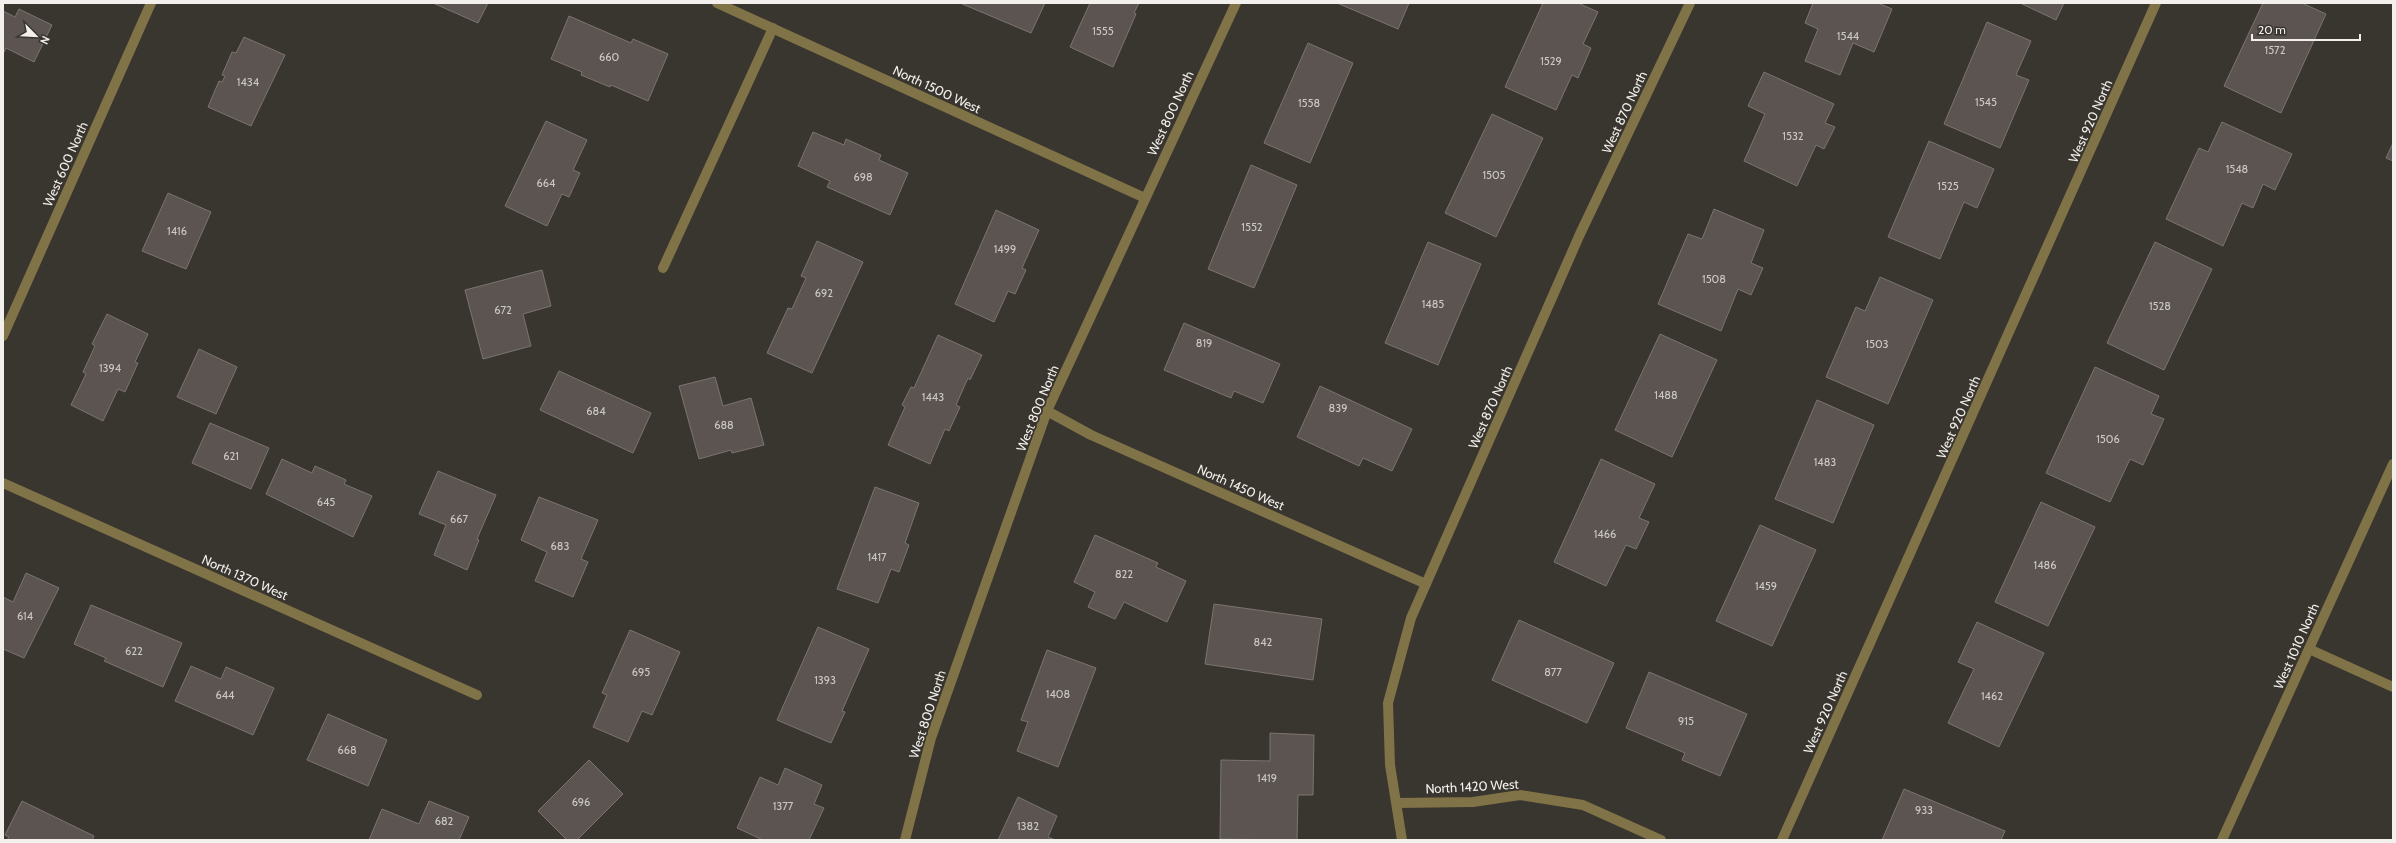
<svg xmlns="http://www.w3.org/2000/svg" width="2396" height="843" viewBox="0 0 2396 843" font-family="Cabin,sans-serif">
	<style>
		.building { fill: #5b5450; stroke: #7c7470 }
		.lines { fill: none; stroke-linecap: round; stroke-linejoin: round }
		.minor { stroke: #807347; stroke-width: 10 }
		.labels { text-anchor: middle; stroke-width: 3.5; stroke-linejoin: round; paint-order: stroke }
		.number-label { font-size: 11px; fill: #ccc8c5 }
		.street-label { font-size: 13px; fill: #f2efec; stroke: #39352f }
	</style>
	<rect width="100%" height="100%" fill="#39352f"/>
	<!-- building -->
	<g class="building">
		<polygon points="433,3 488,3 478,23"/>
		<polygon points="960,3 1045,3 1031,33"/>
		<polygon points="1090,3 1139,3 1134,13 1136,14 1113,67 1070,47"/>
		<polygon points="1337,3 1409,3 1398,29"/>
		<polygon points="1543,3 1578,3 1598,12 1583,44 1591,48 1578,78 1572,75 1556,110 1505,87"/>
		<polygon points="1813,3 1878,3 1892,9 1874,52 1853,43 1840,75 1805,61 1818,29 1805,23"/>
		<polygon points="2020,3 2064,3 2056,20"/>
		<polygon points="2263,3 2302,3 2326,14 2281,113 2224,86"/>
		<polygon points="19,9 52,25 34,62 6,48 3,54 3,11 15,17"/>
		<polygon points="569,16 631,43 633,39 668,54 648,101 611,85 610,87 581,75 582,72 551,59"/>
		<polygon points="1987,22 2031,41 2016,75 2029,80 2000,148 1944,124"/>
		<polygon points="244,37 285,55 251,126 208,107 219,81 222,82 225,76 222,75 232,52 236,53"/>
		<polygon points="1308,43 1353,63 1310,163 1264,143"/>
		<polygon points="1764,72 1834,104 1825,123 1835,127 1824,149 1816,145 1797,186 1744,161 1765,114 1748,106"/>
		<polygon points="1492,114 1543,138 1496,237 1445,213"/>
		<polygon points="546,121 587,140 573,170 580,173 569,197 562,194 547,226 505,206"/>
		<polygon points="2222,122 2292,154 2275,190 2263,184 2253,208 2242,203 2223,246 2166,219 2199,148 2208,152"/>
		<polygon points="813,132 844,145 846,139 881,155 879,160 908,173 890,215 827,187 830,181 798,166"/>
		<polygon points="1929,141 1994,169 1977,208 1964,202 1940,259 1888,237"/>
		<polygon points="2393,143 2393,161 2386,158"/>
		<polygon points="1251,165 1297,185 1254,288 1208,269"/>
		<polygon points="168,193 211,212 186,269 142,251"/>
		<polygon points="1714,209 1764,230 1751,263 1763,268 1751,295 1738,289 1721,331 1658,304 1688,234 1702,239"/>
		<polygon points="996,210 1039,230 1022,268 1026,270 1015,294 1008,291 994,322 955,304"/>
		<polygon points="817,241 863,262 812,373 767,353 788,308 792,309 806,278 801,276"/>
		<polygon points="1428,242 1481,264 1438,365 1385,343"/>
		<polygon points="2155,242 2212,269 2164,370 2107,343"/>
		<polygon points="542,270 551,306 523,314 531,346 483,359 465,290"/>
		<polygon points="1880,277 1933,300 1888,404 1826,377 1856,307 1865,311"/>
		<polygon points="107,314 148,334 135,362 138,363 125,392 118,389 103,421 71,405 86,374 83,372 95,346 92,344"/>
		<polygon points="1184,323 1280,364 1263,403 1234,391 1231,398 1164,370"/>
		<polygon points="1660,334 1717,360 1672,457 1615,430"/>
		<polygon points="938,335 982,355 970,380 968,378 956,405 960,407 949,431 945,429 930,464 888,445 905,407 902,405 911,387 914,388"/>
		<polygon points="199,349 237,367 216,414 177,397"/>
		<polygon points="2095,367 2159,396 2151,414 2164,419 2143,465 2130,459 2110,502 2046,473"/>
		<polygon points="559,371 651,413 633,453 540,410"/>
		<polygon points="715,377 723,406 751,398 764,445 732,453 731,450 699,459 679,386"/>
		<polygon points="1320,386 1412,429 1392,471 1363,458 1359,466 1297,437"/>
		<polygon points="1817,400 1874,425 1833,523 1775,499"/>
		<polygon points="210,423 269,448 251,489 192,463"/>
		<polygon points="282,459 312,473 315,466 346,480 344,484 372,496 353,537 266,494"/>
		<polygon points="1601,459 1655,484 1639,518 1649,522 1636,549 1626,545 1606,586 1554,562"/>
		<polygon points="438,471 496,495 477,539 479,540 467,570 434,555 446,525 419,514"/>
		<polygon points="875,487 919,503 905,543 909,545 899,572 891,569 878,603 837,589"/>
		<polygon points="539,497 598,520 581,559 588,562 573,597 535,581 547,552 521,540"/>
		<polygon points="2041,502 2095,527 2048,626 1995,602"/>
		<polygon points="1760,525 1816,550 1772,646 1716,621"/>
		<polygon points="1095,535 1158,563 1156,567 1186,581 1167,622 1124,602 1115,619 1088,607 1095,592 1074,582"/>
		<polygon points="26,573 59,588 24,658 3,649 3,597 13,602"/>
		<polygon points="1214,604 1322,619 1313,680 1205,664"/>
		<polygon points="91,605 182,643 163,687 104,661 106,658 74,644"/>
		<polygon points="1519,620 1614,663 1587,723 1492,680"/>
		<polygon points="1977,622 2044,653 1999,747 1948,723 1974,669 1958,662"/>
		<polygon points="818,627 869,649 842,711 845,712 831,743 777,720"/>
		<polygon points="630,630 680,652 652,715 642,711 628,742 593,727 607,695 602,693"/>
		<polygon points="1047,650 1096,668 1058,767 1017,751 1028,722 1021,720"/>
		<polygon points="191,666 221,679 226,667 274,688 253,735 175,701"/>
		<polygon points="1649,672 1747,714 1720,776 1682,760 1685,753 1626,728"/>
		<polygon points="328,714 387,740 368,786 307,760"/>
		<polygon points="1270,733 1314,735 1313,795 1298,795 1297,840 1220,839 1221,760 1270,761"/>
		<polygon points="589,760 623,794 577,840 567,840 538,811"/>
		<polygon points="785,768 822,785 814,804 824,808 809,840 763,840 737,828 760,777 778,785"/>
		<polygon points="1904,789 2005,831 2001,840 1882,840"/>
		<polygon points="1018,797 1057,816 1048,837 1055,840 998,840"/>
		<polygon points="22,801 94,836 92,840 7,840 9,837 5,835"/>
		<polygon points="429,801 469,817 459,840 369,840 382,809 419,824"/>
	</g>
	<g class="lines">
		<!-- minor -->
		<g class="minor">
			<polyline points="717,3 1145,198"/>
			<polyline points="663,268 773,28"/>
			<polyline points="3,336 151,3"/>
			<polyline points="1047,411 1091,435 1426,584"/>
			<polyline points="3,483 477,695"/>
			<polyline points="2309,649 2393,687"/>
			<polyline points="1397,803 1473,802 1520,795 1583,805 1661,840"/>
			<polyline points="905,840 931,738 1047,411 1236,3"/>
			<polyline points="1402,840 1390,765 1388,703 1411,618 1580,234 1690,3"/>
			<polyline points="1782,840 2156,3"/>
			<polyline points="2222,840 2393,464"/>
		</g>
	</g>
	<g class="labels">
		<!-- number labels -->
		<g class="number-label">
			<text x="1103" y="35">1555</text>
			<text x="1848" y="40">1544</text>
			<text x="2275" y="54">1572</text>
			<text x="609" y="61">660</text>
			<text x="1551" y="65">1529</text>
			<text x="248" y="86">1434</text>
			<text x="1986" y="106">1545</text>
			<text x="1309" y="107">1558</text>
			<text x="1793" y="140">1532</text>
			<text x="2237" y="173">1548</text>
			<text x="1494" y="179">1505</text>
			<text x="863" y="181">698</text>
			<text x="546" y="187">664</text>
			<text x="1948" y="190">1525</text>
			<text x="1252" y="231">1552</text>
			<text x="177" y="235">1416</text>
			<text x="1005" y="253">1499</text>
			<text x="1714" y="283">1508</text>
			<text x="824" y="297">692</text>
			<text x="1433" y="308">1485</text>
			<text x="2160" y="310">1528</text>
			<text x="503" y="314">672</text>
			<text x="1204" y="347">819</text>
			<text x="1877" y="348">1503</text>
			<text x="110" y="372">1394</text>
			<text x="1666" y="399">1488</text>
			<text x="933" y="401">1443</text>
			<text x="1338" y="412">839</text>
			<text x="596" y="415">684</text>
			<text x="724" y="429">688</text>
			<text x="2108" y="443">1506</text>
			<text x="231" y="460">621</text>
			<text x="1825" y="466">1483</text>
			<text x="326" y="506">645</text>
			<text x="459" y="523">667</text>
			<text x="1605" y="538">1466</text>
			<text x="560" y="550">683</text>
			<text x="877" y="561">1417</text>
			<text x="2045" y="569">1486</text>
			<text x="1124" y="578">822</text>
			<text x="1766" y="590">1459</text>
			<text x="25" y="620">614</text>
			<text x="1263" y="646">842</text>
			<text x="134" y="655">622</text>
			<text x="641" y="676">695</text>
			<text x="1553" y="676">877</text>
			<text x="825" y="684">1393</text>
			<text x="1058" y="698">1408</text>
			<text x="225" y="699">644</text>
			<text x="1992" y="700">1462</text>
			<text x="1686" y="725">915</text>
			<text x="347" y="754">668</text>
			<text x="1267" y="782">1419</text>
			<text x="581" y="806">696</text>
			<text x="783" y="810">1377</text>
			<text x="1924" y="814">933</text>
			<text x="444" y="825">682</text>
			<text x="1028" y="830">1382</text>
		</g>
		<!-- street labels -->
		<g class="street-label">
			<text transform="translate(937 89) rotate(25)" y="5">North 1500 West</text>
			<text transform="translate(1624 112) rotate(-65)" y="5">West 870 North</text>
			<text transform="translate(1170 113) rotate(-65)" y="5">West 800 North</text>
			<text transform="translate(2090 121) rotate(-66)" y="5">West 920 North</text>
			<text transform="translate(65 164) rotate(-66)" y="5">West 600 North</text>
			<text transform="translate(1490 407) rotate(-66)" y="5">West 870 North</text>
			<text transform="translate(1037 408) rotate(-68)" y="5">West 800 North</text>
			<text transform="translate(1958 417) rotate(-66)" y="5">West 920 North</text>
			<text transform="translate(1241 487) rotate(24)" y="5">North 1450 West</text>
			<text transform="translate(245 577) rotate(24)" y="5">North 1370 West</text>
			<text transform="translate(2296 646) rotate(-66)" y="5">West 1010 North</text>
			<text transform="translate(1825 712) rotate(-66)" y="5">West 920 North</text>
			<text transform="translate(927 714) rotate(-72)" y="5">West 800 North</text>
			<text transform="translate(1472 786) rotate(-3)" y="5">North 1420 West</text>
		</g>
	</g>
	<!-- border -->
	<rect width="2396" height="843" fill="none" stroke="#f2efec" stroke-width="8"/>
	<!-- north arrow -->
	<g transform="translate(36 36) rotate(114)" stroke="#39352f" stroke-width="3" paint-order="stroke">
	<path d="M0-3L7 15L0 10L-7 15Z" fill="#f2efec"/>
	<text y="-6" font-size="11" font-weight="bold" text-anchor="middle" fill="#f2efec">N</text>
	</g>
	<!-- scale -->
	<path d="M2252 34v6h108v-6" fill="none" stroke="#f2efec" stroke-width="2"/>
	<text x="2258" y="34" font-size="12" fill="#f2efec" stroke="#39352f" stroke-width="3" paint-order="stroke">20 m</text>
</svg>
